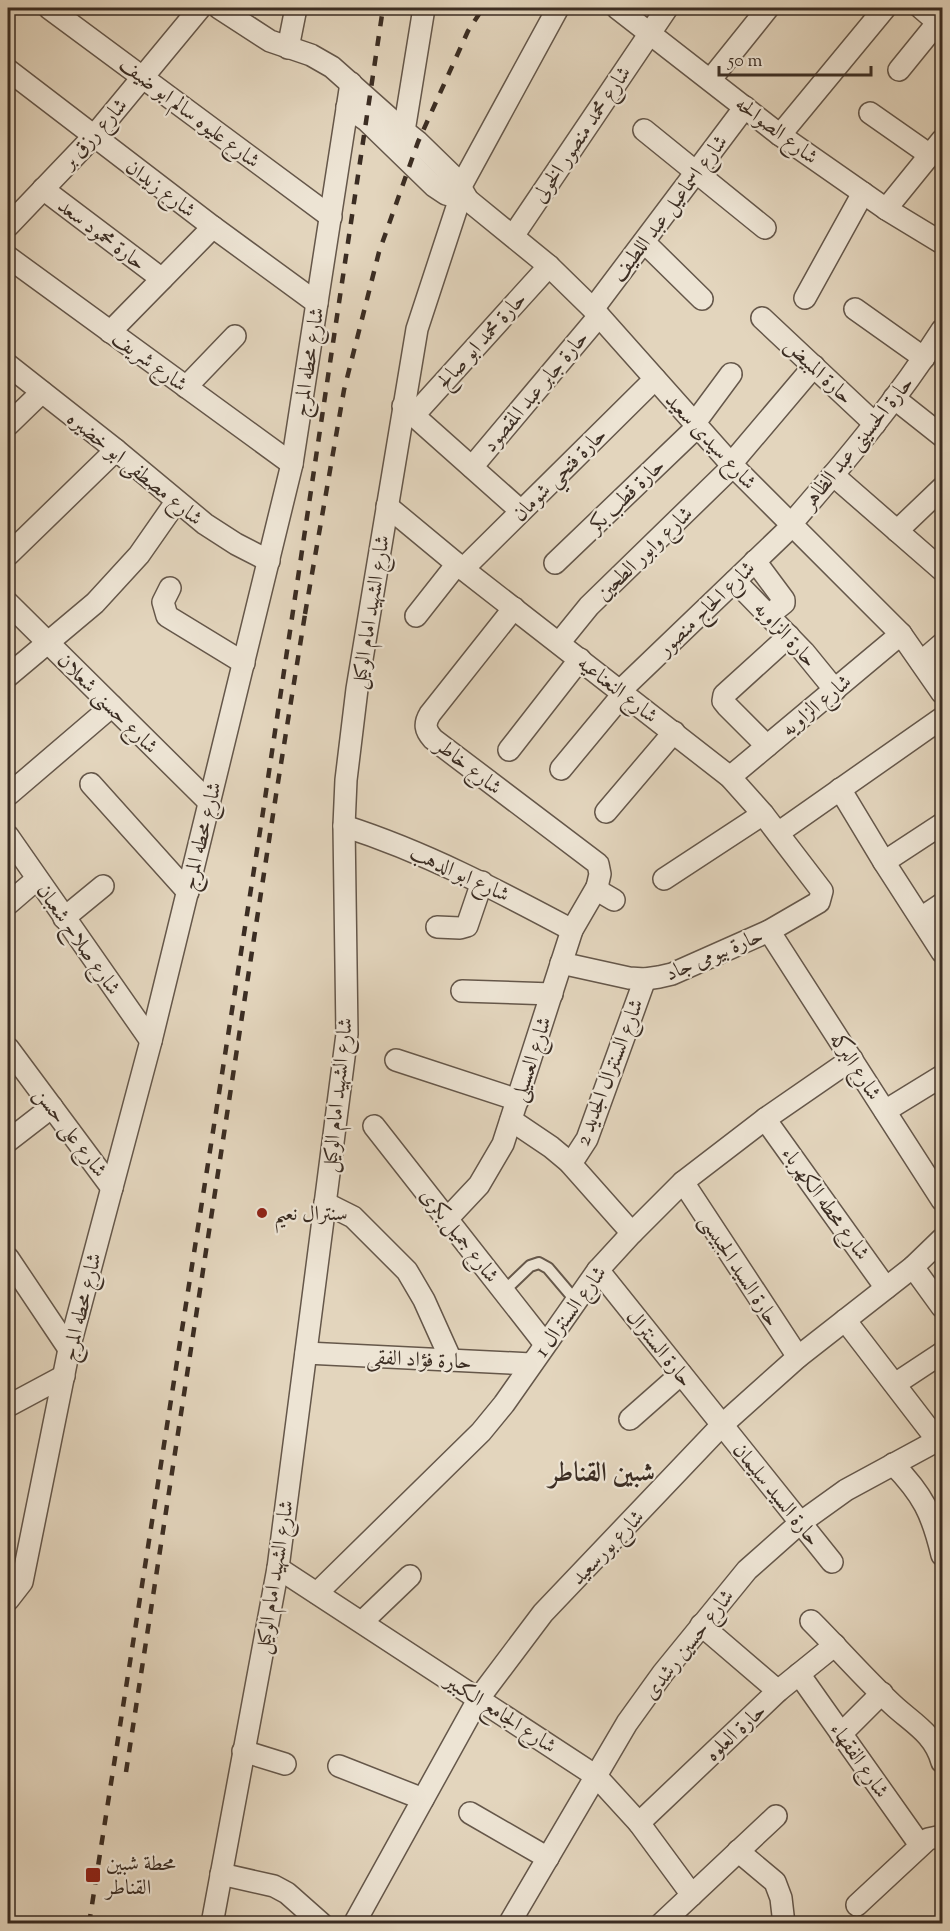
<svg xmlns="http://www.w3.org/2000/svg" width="950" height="1931" viewBox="0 0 950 1931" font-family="'Sorts Mill Goudy',Amiri,serif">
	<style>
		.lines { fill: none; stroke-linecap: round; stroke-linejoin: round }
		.lane-casing { stroke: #65574a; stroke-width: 14 }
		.street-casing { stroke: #65574a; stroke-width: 24 }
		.lane { stroke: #ede4d4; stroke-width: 10 }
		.street { stroke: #ede4d4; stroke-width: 21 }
		.rail { stroke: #3b2d23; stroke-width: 4.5; stroke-dasharray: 10 10; stroke-linecap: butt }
		.poi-dot { fill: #8f2418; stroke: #ede4d4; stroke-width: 2 }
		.labels { text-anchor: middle; stroke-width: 4.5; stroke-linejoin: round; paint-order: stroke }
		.street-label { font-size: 21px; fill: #3b2d23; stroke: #ede4d4 }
		.poi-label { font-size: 21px; fill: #3b2d23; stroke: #ede4d4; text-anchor: start }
		.district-label { font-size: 27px; font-weight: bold; fill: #3b2d23; stroke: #ede4d4 }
	</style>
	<rect width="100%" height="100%" fill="#e3d5bd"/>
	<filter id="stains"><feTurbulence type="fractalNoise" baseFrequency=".00333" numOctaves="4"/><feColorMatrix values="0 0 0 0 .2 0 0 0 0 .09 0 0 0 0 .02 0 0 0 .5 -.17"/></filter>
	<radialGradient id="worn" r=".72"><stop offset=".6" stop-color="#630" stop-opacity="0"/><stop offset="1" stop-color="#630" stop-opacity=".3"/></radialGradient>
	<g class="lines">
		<defs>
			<polyline id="lane" points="504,1291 530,1266 539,1263 548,1268 576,1301"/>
			<g id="street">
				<polyline points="49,8 331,217"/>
				<polyline points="219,8 270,41 311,55 332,67 404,131 418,142 455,178 468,200 549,266 593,309 731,464 901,634 942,693"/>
				<polyline points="617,8 780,135 886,209 942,243"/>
				<polyline points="921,8 942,26"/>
				<polyline points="288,48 296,8"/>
				<polyline points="8,70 213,227 317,303"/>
				<polyline points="899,70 938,22"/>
				<polyline points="711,79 768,8"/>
				<polyline points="347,107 366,120 434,186 446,194 468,200"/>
				<polyline points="870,113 930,155"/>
				<polyline points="644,130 765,228"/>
				<polyline points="404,131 424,8"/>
				<polyline points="780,135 885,8"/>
				<polyline points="461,186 558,8"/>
				<polyline points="43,189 162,279"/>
				<polyline points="886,209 942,140"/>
				<polyline points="8,226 94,136 200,8"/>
				<polyline points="513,236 667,8"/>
				<polyline points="644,242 702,299"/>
				<polyline points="8,257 292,464"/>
				<polyline points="805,298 863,193"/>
				<polyline points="593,309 745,107"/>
				<polyline points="855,309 924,358"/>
				<polyline points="762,318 875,424"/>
				<polyline points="110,332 213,227"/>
				<polyline points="8,365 116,450 205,524 236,544 269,561"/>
				<polyline points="186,387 235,336"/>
				<polyline points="894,398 942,436"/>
				<polyline points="403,406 521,511"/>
				<polyline points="414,415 549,266"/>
				<polyline points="694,424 731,374"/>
				<polyline points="8,425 42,392"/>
				<polyline points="731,464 814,366"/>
				<polyline points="472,467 599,316"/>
				<polyline points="833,475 942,570"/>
				<polyline points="387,506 463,569 730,777 763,814 822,891 819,902 769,931 672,974 659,977 645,979 629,978 561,963"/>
				<path d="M791 524C845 462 898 399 942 330"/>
				<polyline points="897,531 942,488"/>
				<polyline points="8,555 116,450"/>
				<polyline points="755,561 784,600 784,603 769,615"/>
				<polyline points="555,563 697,427"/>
				<polyline points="463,569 655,379"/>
				<polyline points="735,581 804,652 835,690"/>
				<polyline points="170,588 163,602 167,616 244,663"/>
				<polyline points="8,603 209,802"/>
				<path d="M514 608 430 714C424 724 425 730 433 739L598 864 600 874 597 887 602 893 614 900"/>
				<polyline points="416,616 457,564"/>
				<polyline points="559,643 589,606 733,466"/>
				<polyline points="921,662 942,644"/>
				<polyline points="8,676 95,603 139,555 176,502"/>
				<polyline points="620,691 793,525"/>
				<polyline points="767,746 727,706 723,701 724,695 789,636"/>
				<polyline points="509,750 580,659"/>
				<polyline points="561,769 624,693"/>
				<polyline points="730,777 901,634"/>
				<polyline points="91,784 188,892"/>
				<polyline points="840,789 884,862 942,952"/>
				<polyline points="8,795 112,706"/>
				<polyline points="606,812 674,732"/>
				<path d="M344 826C425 852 497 890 572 930"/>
				<polyline points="778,833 942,718"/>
				<polyline points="8,836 151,1041"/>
				<polyline points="884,862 942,824"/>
				<polyline points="664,879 763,814"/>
				<polyline points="8,904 37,879"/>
				<polyline points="64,918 103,886"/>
				<polyline points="921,918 942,904"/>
				<polyline points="437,927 460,928 467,926 482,882"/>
				<polyline points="769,931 942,1200"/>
				<polyline points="462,991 552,994"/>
				<polyline points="8,1048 112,1188"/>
				<polyline points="396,1060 518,1100"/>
				<polyline points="885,1111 942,1076"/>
				<polyline points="765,1119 886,1288"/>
				<polyline points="511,1120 551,1147 569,1162 632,1233"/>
				<polyline points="374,1126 545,1344"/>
				<polyline points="8,1141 52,1107"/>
				<polyline points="569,1162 576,1156 587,1139 645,979"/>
				<polyline points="683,1182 798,1357"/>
				<polyline points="325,1203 353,1217 407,1271 424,1300 451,1360"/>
				<polyline points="447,1219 479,1185 503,1144 572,930 597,887"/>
				<polyline points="8,1258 69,1349"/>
				<polyline points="913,1267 942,1307"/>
				<polyline points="598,1270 832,1562"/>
				<polyline points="845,1320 938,1441"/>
				<polyline points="306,1353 531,1364"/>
				<polyline points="895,1384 942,1353"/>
				<polyline points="8,1406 64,1376"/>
				<polyline points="630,1419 681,1374"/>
				<path d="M893 1464C923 1495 932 1513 942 1555"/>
				<polyline points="278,1568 596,1776 639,1823 692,1895"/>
				<polyline points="317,1593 481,1432 504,1404 598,1270 632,1233 683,1182 765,1119 852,1059"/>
				<polyline points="8,1600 22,1582 69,1349 151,1041 292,464 351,83"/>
				<path d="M811 1621C838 1648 864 1678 892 1704 912 1723 934 1733 942 1762"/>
				<polyline points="362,1622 410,1576"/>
				<polyline points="701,1625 778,1691"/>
				<polyline points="799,1674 920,1845"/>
				<polyline points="841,1734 882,1693"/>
				<polyline points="243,1751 285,1764"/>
				<polyline points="339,1766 423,1799"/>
				<polyline points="470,1813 548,1858"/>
				<polyline points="639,1823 778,1691 835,1645"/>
				<polyline points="738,1851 775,1882 781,1898 784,1924"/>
				<polyline points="221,1874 274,1886 287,1893 322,1924"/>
				<polyline points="857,1905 928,1839 942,1836"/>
				<polyline points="212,1924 278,1568 347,1034 344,826 346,780 357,689 417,329 460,198"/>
				<polyline points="354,1924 479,1698 543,1613 722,1425 798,1357 913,1267 942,1239"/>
				<polyline points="509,1924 627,1723 663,1673 747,1570 800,1523 846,1490 942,1438"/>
				<polyline points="661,1924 776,1816"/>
			</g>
		</defs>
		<!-- lane casing -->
		<use href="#lane" class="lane-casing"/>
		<!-- street casing -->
		<use href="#street" class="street-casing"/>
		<!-- lane -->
		<use href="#lane" class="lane"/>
		<!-- street -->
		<use href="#street" class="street"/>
		<!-- rail -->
		<g class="rail">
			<polyline points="305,614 344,390 379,252 418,142 468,31 483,8"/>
			<polyline points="126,1772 276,795 306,608"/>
			<polyline points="89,1924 263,812 383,8"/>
		</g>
	</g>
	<!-- markers -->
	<g class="poi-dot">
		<circle cx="262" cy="1213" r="6"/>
		<rect x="85" y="1867" width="16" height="16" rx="3"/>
	</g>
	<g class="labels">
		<!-- street labels -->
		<g class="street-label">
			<text transform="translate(190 112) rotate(37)" y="7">شارع عليوه سالم ابو ضيف</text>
			<text transform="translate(777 130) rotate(37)" y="7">شارع الصوالحه</text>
			<text transform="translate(94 133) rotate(-48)" y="7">شارع رزق بر</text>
			<text transform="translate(581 134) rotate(-56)" y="7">شارع محمد منصور الخولى</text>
			<text transform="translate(161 188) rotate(37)" y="7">شارع زيدان</text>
			<text transform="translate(669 208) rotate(-53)" y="7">شارع اسماعيل عبد اللطيف</text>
			<text transform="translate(102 234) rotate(37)" y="7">حارة محمود سعد</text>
			<text transform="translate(481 340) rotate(-48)" y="7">حارة محمد ابو صالح</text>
			<text transform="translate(150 361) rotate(36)" y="7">شارع شريف</text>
			<text transform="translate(308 362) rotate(-81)" y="7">شارع محطه المرج</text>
			<text transform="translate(819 371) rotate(43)" y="7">حارة المبيض</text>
			<text transform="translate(535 391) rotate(-50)" y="7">حارة جابر عبد المقصود</text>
			<text transform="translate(711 441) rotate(47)" y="7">شارع سيدى سعيد</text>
			<text transform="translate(857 442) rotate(-51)" y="7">حارة الحسينى عبد الظاهر</text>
			<text transform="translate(135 468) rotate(39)" y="7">شارع مصطفى ابو خضيره</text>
			<text transform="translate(559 474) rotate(-45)" y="7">حارة فتحي شومان</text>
			<text transform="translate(626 495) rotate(-44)" y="7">حارة قطب بكر</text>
			<text transform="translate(644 553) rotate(-44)" y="7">شارع وابور الطحين</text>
			<text transform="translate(706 608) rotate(-44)" y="7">شارع الحاج منصور</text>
			<text transform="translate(370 612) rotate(-81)" y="7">شارع الشهيد امام الوكيل</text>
			<text transform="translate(786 634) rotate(47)" y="7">حارة الزاويه</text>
			<text transform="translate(618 689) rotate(38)" y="7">شارع النعناعيه</text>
			<text transform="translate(108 703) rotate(45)" y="7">شارع حسنى شعلان</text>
			<text transform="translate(816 705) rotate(-40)" y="7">شارع الزاويه</text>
			<text transform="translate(469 766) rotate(38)" y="7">شارع خاطر</text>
			<text transform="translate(201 836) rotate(-76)" y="7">شارع محطه المرج</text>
			<text transform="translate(460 873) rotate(25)" y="7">شارع ابو الدهب</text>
			<text transform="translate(79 939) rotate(55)" y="7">شارع صلاح شعبان</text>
			<text transform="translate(714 954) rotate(-23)" y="7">حارة بيومى جاد</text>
			<text transform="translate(531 1059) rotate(-72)" y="7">شارع العسيلى</text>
			<text transform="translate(856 1066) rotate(57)" y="7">شارع البركه</text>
			<text transform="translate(609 1072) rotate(-69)" y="7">شارع السنترال الجديد 2</text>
			<text transform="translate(337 1095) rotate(-84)" y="7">شارع الشهيد امام الوكيل</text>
			<text transform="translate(71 1132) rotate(53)" y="7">شارع على حسن</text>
			<text transform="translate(826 1203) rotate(54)" y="7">شارع محطه الكهرباء</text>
			<text transform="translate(460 1235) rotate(52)" y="7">شارع جميل بكرى</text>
			<text transform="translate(740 1270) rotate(57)" y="7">حارة السيد الجبيسى</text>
			<text transform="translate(81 1307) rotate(-76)" y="7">شارع محطه المرج</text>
			<text transform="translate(570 1311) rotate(-54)" y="7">شارع السنترال 1</text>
			<text transform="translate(660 1348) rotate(51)" y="7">حارة السنترال</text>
			<text transform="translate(419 1359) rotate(3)" y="7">حارة فؤاد الفقى</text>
			<text transform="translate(777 1494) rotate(51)" y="7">حارة السيد سليمان</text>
			<text transform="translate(607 1547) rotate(-46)" y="7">شارع بورسعيد</text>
			<text transform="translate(274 1577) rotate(-81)" y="7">شارع الشهيد امام الوكيل</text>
			<text transform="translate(688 1644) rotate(-52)" y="7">شارع حسين رشدى</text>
			<text transform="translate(501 1713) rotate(33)" y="7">شارع الجامع الكبير</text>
			<text transform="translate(735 1732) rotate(-43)" y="7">حارة العلوه</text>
			<text transform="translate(860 1760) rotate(55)" y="7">شارع الفقهاء</text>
		</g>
		<!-- poi labels -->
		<g class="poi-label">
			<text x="274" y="1220">سنترال نعيم</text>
			<text x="106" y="1870">محطة شبين<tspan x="106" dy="24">القناطر</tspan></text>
		</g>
		<!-- district labels -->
		<g class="district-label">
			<text x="602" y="1481">شبين القناطر</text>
		</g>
	</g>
	<!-- margin -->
	<rect width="950" height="1931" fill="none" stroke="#e3d5bd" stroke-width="30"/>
	<rect x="9" y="9" width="932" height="1913" fill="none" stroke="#3b2d23" stroke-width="3"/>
	<rect x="15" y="15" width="920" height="1901" fill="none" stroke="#3b2d23" stroke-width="1.5"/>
	<!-- scale -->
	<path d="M719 66v9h152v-9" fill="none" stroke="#3b2d23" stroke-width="3"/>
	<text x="728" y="66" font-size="18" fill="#3b2d23" stroke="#ede4d4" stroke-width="4.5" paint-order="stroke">50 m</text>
	<rect width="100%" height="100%" filter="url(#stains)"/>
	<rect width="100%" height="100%" fill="url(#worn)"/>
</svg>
